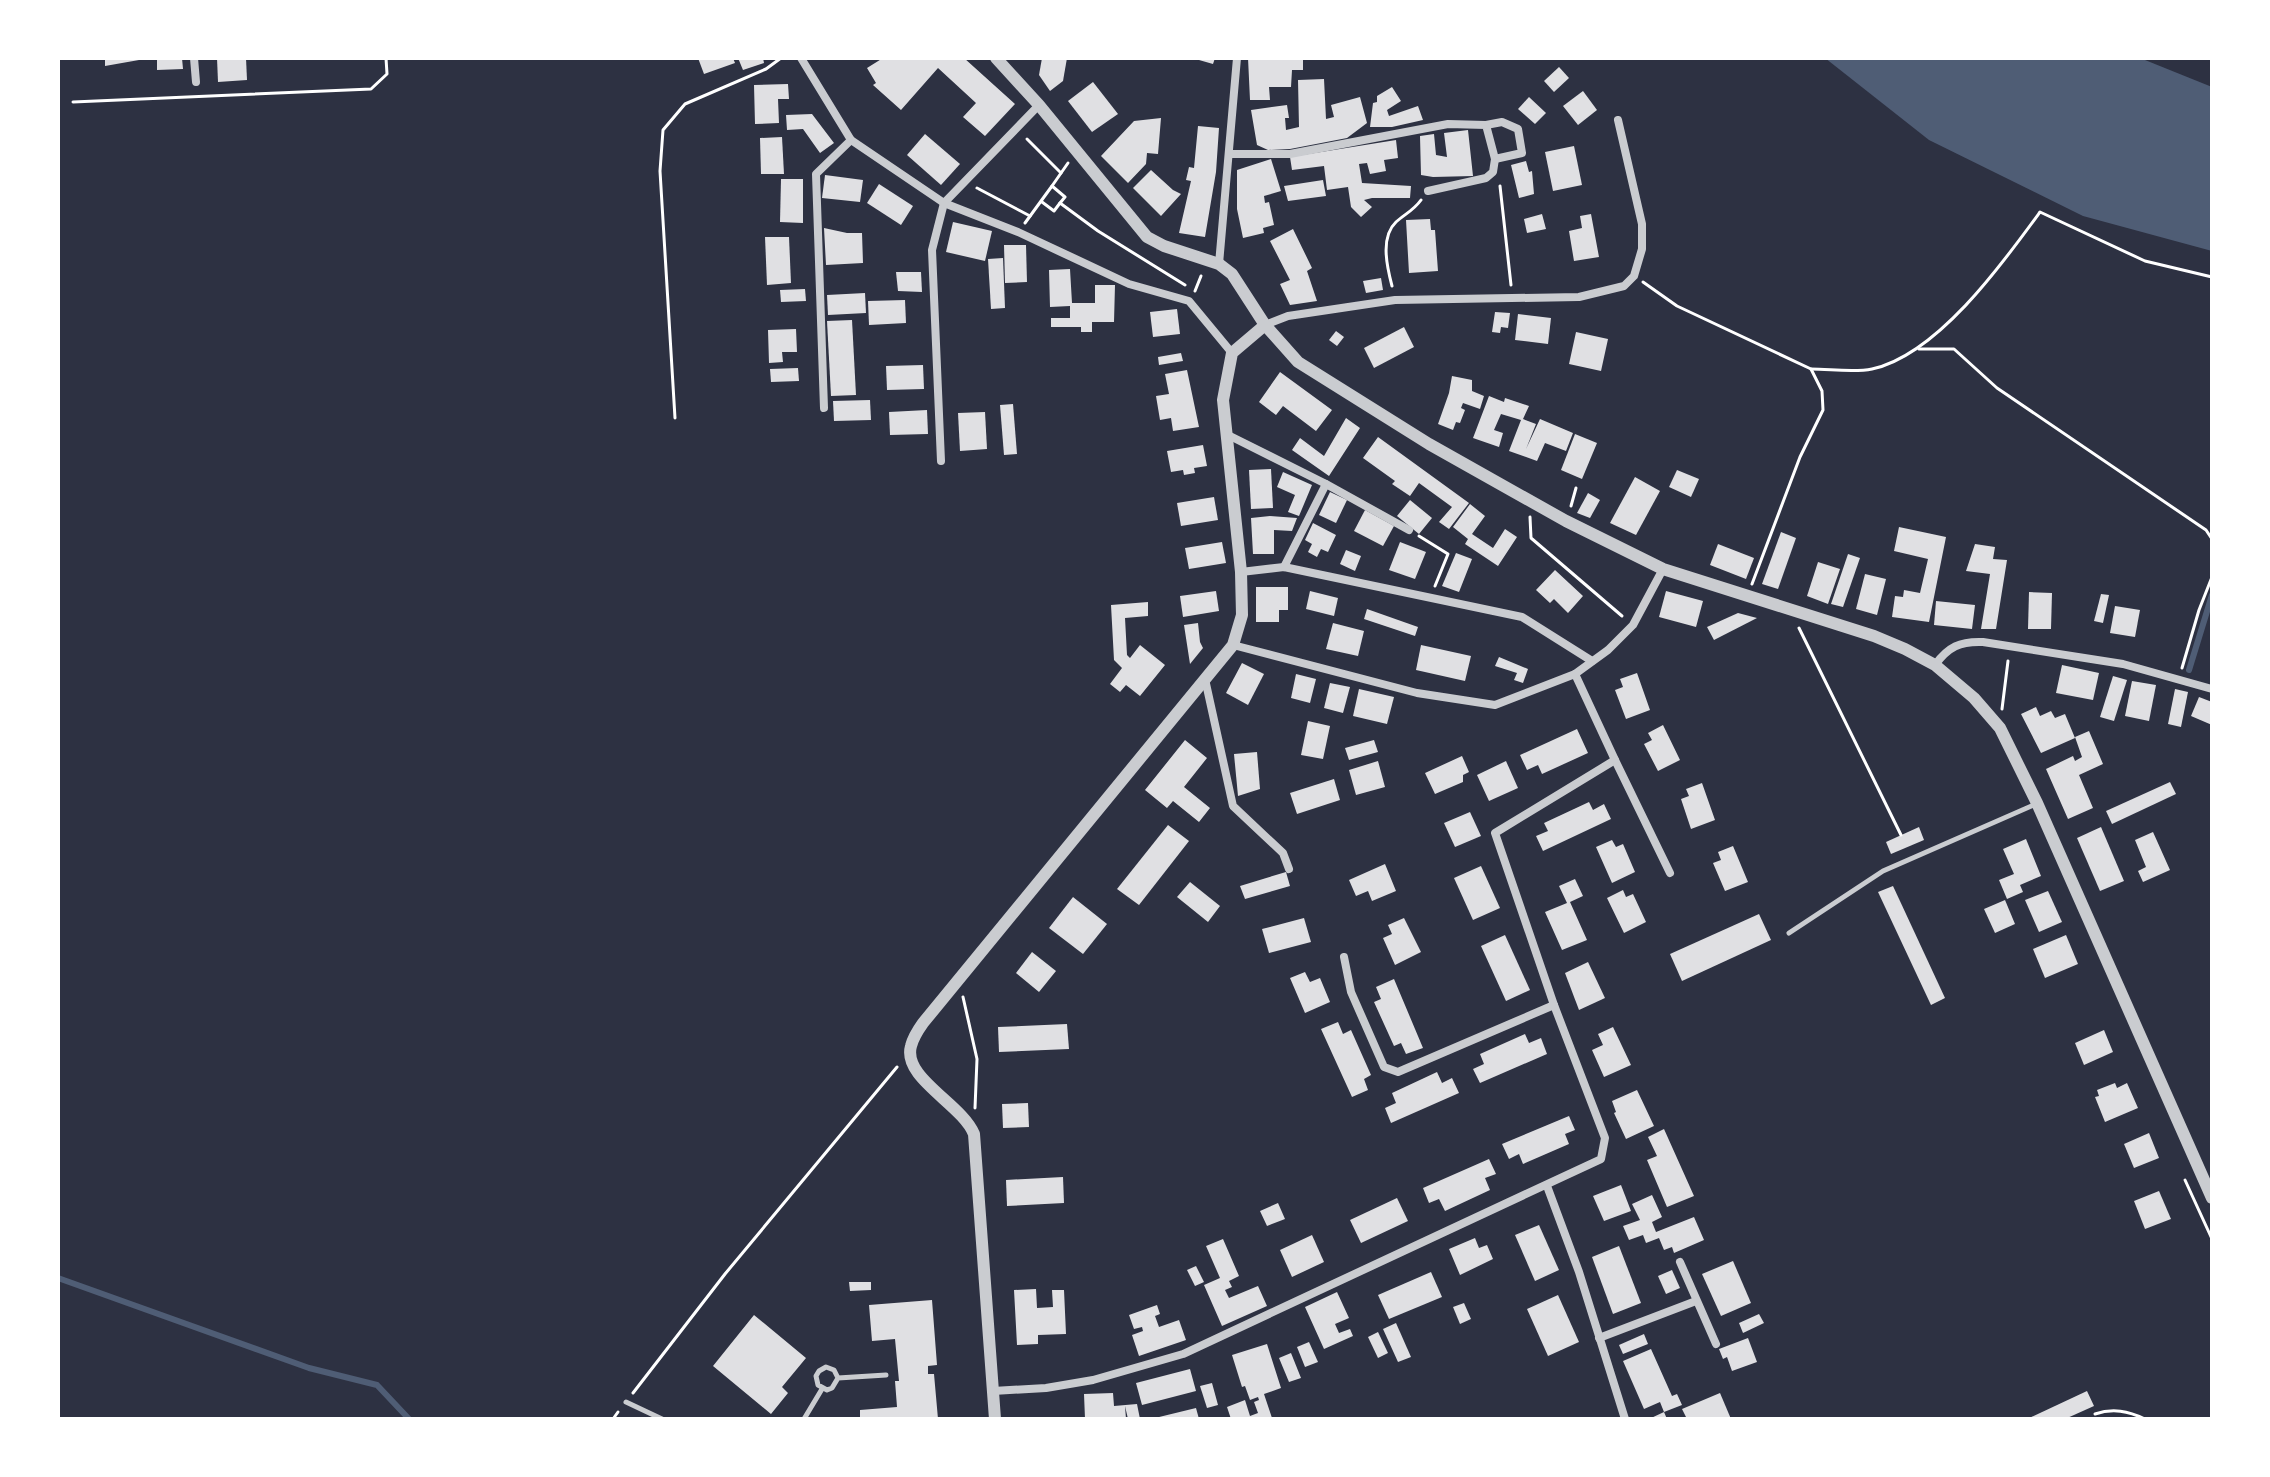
<svg xmlns="http://www.w3.org/2000/svg" width="2270" height="1477" viewBox="0 0 2270 1477" font-family="Commissioner,sans-serif">
	<style>
		.water { fill: #4f5d75 }
		.lines { fill: none; stroke-linecap: round; stroke-linejoin: round }
		.stream { stroke: #4f5d75; stroke-width: 6 }
		.building { fill: #e0e0e3 }
		.path { stroke: #fff; stroke-width: 3 }
		.service { stroke: #caccd0; stroke-width: 5 }
		.minor { stroke: #caccd0; stroke-width: 8 }
		.tertiary { stroke: #caccd0; stroke-width: 12 }
	</style>
	<rect width="100%" height="100%" fill="#2d3142"/>
	<!-- water -->
	<polygon class="water" points="1825,58 2140,58 2212,87 2212,251 2083,216 1929,140"/>
	<g class="lines">
		<!-- stream -->
		<g class="stream">
			<polyline points="2189,670 2212,595"/>
			<polyline points="58,1278 309,1368 377,1385 409,1419"/>
		</g>
	</g>
	<!-- building -->
	<g class="building">
		<polygon points="105,58 139,58 139,60 105,66"/>
		<polygon points="157,58 182,58 183,69 157,70"/>
		<polygon points="217,58 246,58 247,80 218,82"/>
		<polygon points="698,58 733,58 735,63 704,74"/>
		<polygon points="738,58 763,58 764,63 743,70"/>
		<polygon points="883,58 964,58 1015,104 985,136 963,117 976,103 938,68 901,110 873,85 876,83 867,68"/>
		<polygon points="1042,58 1067,58 1063,81 1050,91 1039,75"/>
		<polygon points="1192,58 1215,58 1213,64"/>
		<polygon points="1248,58 1303,58 1303,70 1292,70 1291,87 1269,87 1270,100 1250,100"/>
		<polygon points="1559,67 1569,78 1554,92 1544,81"/>
		<polygon points="1324,79 1326,119 1334,117 1331,105 1360,97 1367,123 1347,138 1290,149 1268,150 1257,145 1251,110 1287,105 1289,118 1285,118 1286,130 1299,127 1298,80"/>
		<polygon points="1093,82 1118,114 1092,132 1068,101"/>
		<polygon points="788,84 789,99 778,99 779,123 755,124 754,85"/>
		<polygon points="1392,87 1401,101 1387,110 1389,116 1418,106 1423,120 1392,127 1370,127 1373,103 1377,102 1377,96"/>
		<polygon points="1583,91 1597,110 1578,125 1563,106"/>
		<polygon points="1529,97 1546,113 1535,124 1518,109"/>
		<polygon points="812,114 834,143 820,153 803,129 787,130 786,115"/>
		<polygon points="1161,118 1158,154 1147,153 1146,164 1128,183 1101,156 1134,121"/>
		<polygon points="1198,126 1219,128 1216,172 1205,237 1179,233 1191,181 1186,180 1189,167 1194,168"/>
		<polygon points="1468,130 1473,176 1433,177 1421,175 1420,136 1434,134 1436,155 1447,157 1444,133"/>
		<polygon points="925,134 960,164 941,185 907,155"/>
		<polygon points="782,137 784,174 761,174 760,138"/>
		<polygon points="1396,140 1398,158 1384,160 1386,171 1370,174 1367,163 1359,164 1362,183 1411,186 1410,198 1372,198 1364,200 1372,207 1361,217 1351,207 1348,187 1327,190 1324,166 1292,170 1290,157"/>
		<polygon points="1574,146 1582,185 1553,191 1545,152"/>
		<polygon points="1271,159 1281,191 1264,196 1265,203 1269,202 1274,225 1263,228 1264,233 1243,238 1237,209 1237,170"/>
		<polygon points="1526,161 1529,172 1532,171 1534,194 1519,198 1511,165"/>
		<polygon points="1151,170 1173,190 1181,194 1161,216 1133,188"/>
		<polygon points="825,175 863,180 860,202 822,198"/>
		<polygon points="781,179 803,179 803,223 780,222"/>
		<polygon points="1323,180 1326,196 1288,201 1284,186"/>
		<polygon points="879,184 913,206 901,225 867,203"/>
		<polygon points="1542,214 1546,229 1527,233 1524,219"/>
		<polygon points="1591,214 1599,257 1574,261 1569,231 1582,228 1580,216"/>
		<polygon points="1430,219 1431,230 1435,230 1438,271 1409,273 1406,220"/>
		<polygon points="953,222 992,231 985,261 946,252"/>
		<polygon points="824,228 847,233 862,233 863,263 826,265"/>
		<polygon points="1293,229 1312,268 1307,271 1317,301 1290,305 1280,284 1290,280 1270,241"/>
		<polygon points="765,237 789,237 791,283 767,285"/>
		<polygon points="1004,245 1026,245 1027,282 1005,283"/>
		<polygon points="1003,258 1005,308 991,309 988,259"/>
		<polygon points="1070,269 1072,303 1095,303 1095,285 1115,285 1114,322 1092,322 1092,332 1081,332 1081,327 1051,327 1051,318 1070,318 1070,306 1050,307 1049,270"/>
		<polygon points="896,272 921,272 922,292 898,291"/>
		<polygon points="1381,278 1383,290 1366,293 1363,281"/>
		<polygon points="805,289 806,301 781,302 780,290"/>
		<polygon points="865,293 866,313 828,315 827,295"/>
		<polygon points="905,300 906,323 869,325 868,301"/>
		<polygon points="1177,309 1180,334 1153,337 1150,312"/>
		<polygon points="1495,312 1510,313 1508,328 1501,327 1500,333 1492,332"/>
		<polygon points="1518,314 1551,318 1548,344 1515,340"/>
		<polygon points="852,320 856,395 831,396 827,321"/>
		<polygon points="1404,327 1414,347 1374,368 1364,348"/>
		<polygon points="796,329 797,352 782,352 783,362 769,363 768,330"/>
		<polygon points="1336,331 1344,337 1337,346 1329,340"/>
		<polygon points="1576,332 1608,339 1601,371 1569,364"/>
		<polygon points="1181,353 1183,361 1159,365 1158,357"/>
		<polygon points="923,365 924,389 887,390 886,366"/>
		<polygon points="798,368 799,381 771,382 770,369"/>
		<polygon points="1187,370 1199,427 1173,431 1171,418 1160,420 1156,396 1169,394 1165,374"/>
		<polygon points="1280,372 1332,410 1316,431 1283,406 1276,415 1259,402"/>
		<polygon points="1452,376 1472,380 1472,391 1484,396 1480,409 1463,403 1461,408 1465,410 1460,423 1456,422 1453,430 1438,424 1449,393"/>
		<polygon points="1489,396 1504,402 1505,398 1529,406 1523,419 1536,424 1526,449 1540,419 1573,433 1566,451 1545,443 1537,461 1509,451 1521,420 1501,414 1494,430 1503,433 1499,447 1473,438"/>
		<polygon points="870,400 871,420 834,421 833,401"/>
		<polygon points="1013,404 1017,454 1004,455 1000,405"/>
		<polygon points="927,410 928,434 890,435 889,412"/>
		<polygon points="985,412 987,449 960,451 958,413"/>
		<polygon points="1346,418 1360,428 1329,476 1292,450 1300,438 1324,456"/>
		<polygon points="1575,434 1597,443 1582,479 1561,470"/>
		<polygon points="1378,437 1469,503 1449,529 1439,522 1452,507 1419,483 1410,496 1392,484 1395,481 1363,458"/>
		<polygon points="1203,445 1207,466 1194,468 1195,473 1184,475 1183,470 1171,472 1167,451"/>
		<polygon points="1271,469 1273,508 1251,509 1249,470"/>
		<polygon points="1677,470 1699,479 1691,497 1669,487"/>
		<polygon points="1283,472 1312,485 1299,516 1288,512 1295,495 1277,487"/>
		<polygon points="1635,477 1660,491 1636,535 1610,523"/>
		<polygon points="1330,492 1347,500 1336,523 1319,515"/>
		<polygon points="1588,493 1600,500 1590,518 1577,513"/>
		<polygon points="1214,497 1218,520 1181,526 1177,503"/>
		<polygon points="1410,500 1432,518 1419,534 1397,516"/>
		<polygon points="1470,504 1485,516 1472,534 1493,548 1505,529 1517,537 1498,566 1465,544 1468,539 1453,527"/>
		<polygon points="1365,510 1394,526 1383,546 1354,531"/>
		<polygon points="1270,516 1297,518 1292,531 1274,530 1274,554 1253,554 1251,518"/>
		<polygon points="1313,523 1336,535 1328,552 1321,549 1317,557 1308,552 1312,544 1305,540"/>
		<polygon points="1899,527 1946,537 1929,622 1892,617 1895,596 1903,597 1904,590 1920,593 1928,559 1894,551"/>
		<polygon points="1781,532 1796,538 1778,589 1762,584"/>
		<polygon points="1222,542 1226,563 1189,569 1185,548"/>
		<polygon points="1400,542 1426,552 1415,579 1389,570"/>
		<polygon points="1718,544 1754,558 1746,579 1710,565"/>
		<polygon points="1975,544 1995,547 1993,559 2007,560 1996,629 1981,629 1990,574 1966,571"/>
		<polygon points="1346,550 1361,556 1355,571 1340,564"/>
		<polygon points="1456,553 1472,559 1459,592 1442,586"/>
		<polygon points="1848,554 1860,558 1843,607 1831,604"/>
		<polygon points="1818,562 1840,569 1828,604 1807,596"/>
		<polygon points="1555,570 1583,596 1568,613 1554,599 1550,603 1536,590"/>
		<polygon points="1865,574 1886,579 1877,615 1856,609"/>
		<polygon points="1256,587 1288,587 1288,610 1279,610 1279,622 1256,622"/>
		<polygon points="1216,591 1219,611 1183,617 1180,596"/>
		<polygon points="1310,591 1338,598 1334,616 1306,609"/>
		<polygon points="1666,591 1703,601 1696,627 1659,617"/>
		<polygon points="2029,592 2052,593 2051,629 2028,629"/>
		<polygon points="2101,594 2109,595 2103,623 2094,621"/>
		<polygon points="1936,601 1975,605 1972,629 1934,625"/>
		<polygon points="1148,602 1148,616 1125,618 1127,655 1130,658 1140,645 1165,665 1140,696 1126,685 1120,692 1110,684 1122,668 1114,660 1111,605"/>
		<polygon points="2115,606 2140,610 2135,637 2110,633"/>
		<polygon points="1367,609 1418,627 1415,636 1364,619"/>
		<polygon points="1738,613 1757,618 1714,640 1707,627"/>
		<polygon points="1198,623 1200,642 1203,648 1190,664 1184,625"/>
		<polygon points="1333,623 1364,631 1358,656 1326,649"/>
		<polygon points="1421,645 1471,656 1465,681 1416,670"/>
		<polygon points="1499,657 1528,669 1523,683 1514,680 1517,673 1495,666"/>
		<polygon points="1242,663 1264,674 1248,705 1226,693"/>
		<polygon points="2062,665 2099,673 2093,700 2056,693"/>
		<polygon points="1637,673 1650,710 1626,719 1615,690 1623,687 1620,679"/>
		<polygon points="1296,674 1316,679 1310,703 1291,698"/>
		<polygon points="2113,676 2127,680 2114,721 2100,717"/>
		<polygon points="2132,681 2156,685 2149,721 2125,716"/>
		<polygon points="1330,683 1350,687 1343,713 1324,708"/>
		<polygon points="1359,689 1394,697 1387,724 1353,716"/>
		<polygon points="2175,689 2188,692 2181,727 2168,724"/>
		<polygon points="2199,697 2212,702 2212,725 2191,716"/>
		<polygon points="2036,707 2040,716 2051,711 2055,718 2065,714 2075,738 2041,753 2021,714"/>
		<polygon points="1308,721 1330,726 1323,759 1301,755"/>
		<polygon points="1663,725 1680,760 1658,771 1644,744 1652,740 1648,733"/>
		<polygon points="1577,729 1588,753 1542,774 1538,765 1527,770 1520,755"/>
		<polygon points="2089,731 2103,764 2079,775 2093,808 2068,819 2046,769 2073,756 2075,761 2082,757 2075,737"/>
		<polygon points="1185,740 1207,758 1184,787 1210,808 1199,822 1173,801 1167,808 1145,790"/>
		<polygon points="1374,740 1378,752 1349,760 1345,748"/>
		<polygon points="1257,752 1260,789 1238,796 1234,754"/>
		<polygon points="1462,756 1469,772 1463,775 1463,782 1435,794 1425,773"/>
		<polygon points="1378,761 1385,787 1356,795 1349,770"/>
		<polygon points="1506,761 1518,788 1489,801 1477,775"/>
		<polygon points="1334,779 1340,800 1297,814 1290,793"/>
		<polygon points="2170,782 2176,794 2112,824 2106,811"/>
		<polygon points="1702,783 1715,820 1691,829 1681,799 1689,796 1686,789"/>
		<polygon points="1589,802 1593,810 1604,804 1611,819 1543,851 1536,836 1548,831 1544,823"/>
		<polygon points="1470,812 1481,836 1455,847 1444,823"/>
		<polygon points="1168,825 1189,841 1139,905 1117,889"/>
		<polygon points="1919,827 1924,840 1891,854 1886,842"/>
		<polygon points="2101,827 2124,881 2100,891 2077,838"/>
		<polygon points="2153,832 2170,870 2143,882 2138,871 2146,867 2135,840"/>
		<polygon points="2026,839 2041,876 2020,885 2023,892 2007,899 1999,880 2014,874 2003,849"/>
		<polygon points="1612,840 1616,847 1623,844 1635,872 1612,883 1596,847"/>
		<polygon points="1733,846 1748,882 1725,891 1713,863 1721,860 1718,852"/>
		<polygon points="1385,864 1396,891 1372,901 1368,891 1356,896 1349,880"/>
		<polygon points="1481,866 1500,908 1473,920 1454,878"/>
		<polygon points="1286,872 1290,886 1245,899 1240,886"/>
		<polygon points="1575,879 1583,896 1570,902 1587,940 1562,950 1545,912 1567,903 1559,886"/>
		<polygon points="1190,882 1220,906 1208,922 1177,897"/>
		<polygon points="1893,886 1945,998 1931,1005 1878,892"/>
		<polygon points="1623,890 1626,897 1633,894 1646,922 1624,933 1607,898"/>
		<polygon points="2048,891 2062,922 2039,932 2025,900"/>
		<polygon points="1073,897 1107,924 1083,954 1049,928"/>
		<polygon points="2005,900 2015,924 1995,933 1984,909"/>
		<polygon points="1759,914 1771,940 1682,981 1670,954"/>
		<polygon points="1304,918 1311,942 1269,953 1262,929"/>
		<polygon points="1404,918 1421,952 1395,965 1383,938 1392,934 1388,925"/>
		<polygon points="1505,935 1530,990 1506,1001 1481,946"/>
		<polygon points="2066,935 2078,964 2045,978 2033,949"/>
		<polygon points="1032,952 1056,971 1039,992 1016,973"/>
		<polygon points="1588,962 1605,998 1579,1010 1565,973"/>
		<polygon points="1305,972 1310,982 1320,978 1330,1002 1305,1013 1290,978"/>
		<polygon points="1394,979 1423,1048 1406,1054 1401,1043 1394,1046 1374,1002 1381,999 1376,987"/>
		<polygon points="1338,1022 1343,1034 1351,1030 1371,1075 1364,1079 1368,1090 1352,1097 1321,1029"/>
		<polygon points="1067,1024 1069,1049 999,1052 998,1027"/>
		<polygon points="1613,1027 1631,1065 1604,1077 1592,1050 1603,1045 1598,1034"/>
		<polygon points="2104,1030 2113,1052 2084,1065 2075,1043"/>
		<polygon points="1525,1034 1529,1043 1541,1038 1547,1054 1480,1083 1473,1069 1484,1064 1480,1054"/>
		<polygon points="1437,1072 1442,1083 1452,1078 1459,1093 1391,1123 1385,1108 1396,1103 1392,1093"/>
		<polygon points="2115,1083 2117,1088 2127,1083 2138,1108 2105,1122 2095,1097 2099,1096 2097,1090"/>
		<polygon points="1637,1090 1654,1126 1626,1139 1614,1113 1616,1112 1612,1101"/>
		<polygon points="1028,1103 1029,1127 1003,1128 1002,1104"/>
		<polygon points="1569,1116 1575,1130 1565,1134 1569,1144 1523,1164 1519,1154 1509,1159 1502,1144"/>
		<polygon points="1664,1129 1694,1196 1667,1207 1647,1160 1657,1156 1648,1137"/>
		<polygon points="2149,1133 2159,1158 2134,1168 2124,1144"/>
		<polygon points="1489,1159 1496,1174 1485,1178 1490,1190 1445,1211 1439,1199 1429,1203 1423,1188"/>
		<polygon points="1063,1177 1064,1203 1007,1206 1006,1180"/>
		<polygon points="1621,1185 1631,1211 1604,1221 1593,1196"/>
		<polygon points="2159,1191 2171,1219 2145,1229 2134,1201"/>
		<polygon points="1652,1195 1662,1217 1652,1222 1656,1232 1694,1217 1704,1240 1674,1253 1672,1247 1664,1250 1659,1238 1646,1243 1643,1235 1629,1240 1623,1226 1640,1220 1632,1204"/>
		<polygon points="1397,1198 1408,1221 1361,1243 1350,1220"/>
		<polygon points="1278,1203 1285,1219 1267,1226 1260,1211"/>
		<polygon points="1539,1225 1559,1270 1535,1281 1515,1235"/>
		<polygon points="1312,1235 1324,1262 1292,1277 1280,1250"/>
		<polygon points="1475,1238 1479,1248 1487,1245 1493,1259 1460,1275 1449,1249"/>
		<polygon points="1223,1239 1239,1276 1229,1281 1232,1287 1225,1290 1229,1298 1258,1286 1267,1306 1222,1326 1204,1285 1220,1278 1206,1246"/>
		<polygon points="1619,1246 1641,1303 1613,1314 1592,1257"/>
		<polygon points="1733,1261 1751,1303 1721,1316 1702,1274"/>
		<polygon points="1196,1266 1204,1282 1195,1286 1187,1270"/>
		<polygon points="1672,1270 1680,1288 1666,1294 1658,1276"/>
		<polygon points="1431,1272 1442,1297 1389,1319 1378,1295"/>
		<polygon points="849,1282 871,1282 871,1290 850,1291"/>
		<polygon points="1036,1289 1037,1308 1053,1307 1052,1290 1064,1290 1066,1334 1038,1335 1038,1344 1017,1345 1014,1290"/>
		<polygon points="1337,1292 1349,1318 1335,1324 1339,1333 1350,1329 1353,1336 1324,1349 1305,1307"/>
		<polygon points="1558,1295 1579,1342 1548,1356 1527,1309"/>
		<polygon points="932,1300 937,1365 928,1366 928,1374 934,1374 938,1419 860,1419 860,1410 897,1407 895,1381 899,1381 895,1339 872,1341 869,1305"/>
		<polygon points="1464,1303 1471,1319 1460,1324 1453,1307"/>
		<polygon points="1157,1305 1160,1314 1155,1316 1159,1327 1179,1320 1186,1340 1139,1356 1132,1335 1143,1331 1142,1327 1134,1329 1129,1315"/>
		<polygon points="1759,1314 1764,1323 1743,1333 1739,1323"/>
		<polygon points="754,1315 806,1358 782,1387 788,1393 771,1414 713,1366"/>
		<polygon points="1396,1323 1411,1357 1398,1362 1383,1329"/>
		<polygon points="1378,1332 1388,1353 1378,1358 1368,1337"/>
		<polygon points="1644,1334 1648,1344 1623,1354 1619,1345"/>
		<polygon points="1748,1338 1757,1362 1732,1371 1727,1357 1723,1359 1719,1349"/>
		<polygon points="1309,1342 1318,1362 1305,1367 1297,1347"/>
		<polygon points="1267,1344 1281,1388 1264,1394 1272,1418 1231,1419 1227,1407 1245,1400 1250,1416 1258,1413 1254,1402 1259,1400 1258,1397 1250,1400 1245,1386 1242,1387 1232,1355"/>
		<polygon points="1651,1349 1672,1396 1677,1394 1682,1405 1664,1412 1667,1419 1649,1419 1664,1412 1660,1402 1644,1409 1623,1361"/>
		<polygon points="1291,1353 1301,1378 1289,1382 1279,1358"/>
		<polygon points="1190,1369 1196,1391 1142,1405 1136,1383"/>
		<polygon points="1212,1383 1218,1405 1207,1408 1200,1386"/>
		<polygon points="2087,1391 2094,1406 2065,1419 2027,1419"/>
		<polygon points="1113,1393 1114,1406 1137,1404 1140,1419 1128,1419 1125,1406 1126,1419 1085,1419 1084,1394"/>
		<polygon points="1720,1393 1731,1419 1687,1419 1682,1409"/>
		<polygon points="1196,1408 1199,1419 1155,1419 1155,1418"/>
	</g>
	<g class="lines">
		<!-- path -->
		<g class="path">
			<polyline points="73,102 371,89 387,74 386,58"/>
			<polyline points="1027,139 1061,173"/>
			<polyline points="1052,186 1068,163"/>
			<polyline points="1500,186 1511,285"/>
			<polyline points="977,188 1030,216"/>
			<polyline points="1042,202 1054,211 1060,203"/>
			<polyline points="1025,223 1052,186 1065,197 1060,203 1098,231 1185,285"/>
			<polyline points="1643,282 1677,306 1811,369 1822,391 1823,410 1800,457 1752,584"/>
			<path d="M1392 286C1387 267 1380 237 1396 222 1405 214 1414 210 1421 200"/>
			<polyline points="1195,291 1201,276"/>
			<polyline points="1919,349 1954,349 1997,388 2206,530 2212,539"/>
			<path d="M1811 369C1830 369 1854 373 1872 369 1937 355 2003 263 2040 212L2145 261 2212 277"/>
			<polyline points="675,418 660,171 663,130 685,104 766,69 781,58"/>
			<polyline points="1571,506 1576,488"/>
			<polyline points="1530,517 1531,538 1622,616"/>
			<polyline points="1419,536 1448,554 1435,586"/>
			<polyline points="1799,628 1901,835"/>
			<polyline points="2182,668 2199,610 2212,577"/>
			<polyline points="2002,709 2008,661"/>
			<polyline points="963,997 977,1059 975,1108"/>
			<polyline points="2185,1180 2212,1239"/>
			<polyline points="633,1393 725,1274 897,1067"/>
			<path d="M2095 1414C2113 1408 2128 1411 2145 1419"/>
			<polyline points="613,1419 618,1412"/>
		</g>
		<!-- service -->
		<g class="service">
			<polyline points="1789,933 1883,871 2036,804"/>
			<polyline points="838,1378 832,1388 827,1390 818,1385 816,1376 819,1371 826,1367 834,1370 838,1378 886,1375"/>
			<polyline points="626,1402 662,1419"/>
			<polyline points="804,1419 822,1389"/>
		</g>
		<!-- minor -->
		<g class="minor">
			<polyline points="194,58 196,82"/>
			<polyline points="801,58 851,140 944,203 1018,232 1129,284 1189,301 1232,353"/>
			<polyline points="1486,125 1502,122 1518,129 1522,153 1495,159"/>
			<polyline points="1229,154 1290,154 1448,124 1486,125 1495,159 1493,172 1486,178 1428,191"/>
			<polyline points="944,203 1039,105"/>
			<polyline points="1219,264 1237,58"/>
			<polyline points="1265,325 1288,316 1395,300 1579,297 1624,286 1634,276 1642,249 1642,224 1618,120"/>
			<polyline points="824,408 816,174 851,140"/>
			<polyline points="1228,435 1326,484 1409,530"/>
			<polyline points="941,461 932,250 944,203"/>
			<polyline points="1284,567 1326,484"/>
			<polyline points="1241,572 1284,567 1522,617 1592,661"/>
			<polyline points="1233,645 1417,693 1495,705 1575,674"/>
			<path d="M1935 665C1948 647 1960 641 1983 642L2123 664 2212 689"/>
			<polyline points="1205,679 1233,806 1283,853 1289,869"/>
			<polyline points="1615,760 1670,873"/>
			<polyline points="1344,957 1351,992 1384,1067 1398,1072 1554,1005"/>
			<polyline points="1547,1186 1579,1272 1625,1419"/>
			<polyline points="1680,1262 1716,1344"/>
			<polyline points="1599,1338 1696,1301"/>
			<polyline points="993,1391 1046,1388 1093,1380 1183,1354 1601,1159 1605,1138 1554,1005 1495,833 1615,760 1575,674 1608,650 1633,625 1663,569"/>
		</g>
		<!-- tertiary -->
		<g class="tertiary">
			<polyline points="996,58 1039,105 1147,237 1164,246 1219,264 1232,274 1265,325 1298,362 1429,444 1566,521 1663,569 1874,636 1905,649 1935,665 1974,698 2000,728 2037,803 2212,1198"/>
			<path d="M995 1419 974 1134C962 1104 902 1078 911 1046 913 1038 918 1030 923 1023L1233 645 1242 615 1241 572 1223 400 1232 353 1265 325"/>
		</g>
	</g>
	<!-- border -->
	<rect width="2270" height="1477" fill="none" stroke="#ffffff" stroke-width="120"/>
</svg>
